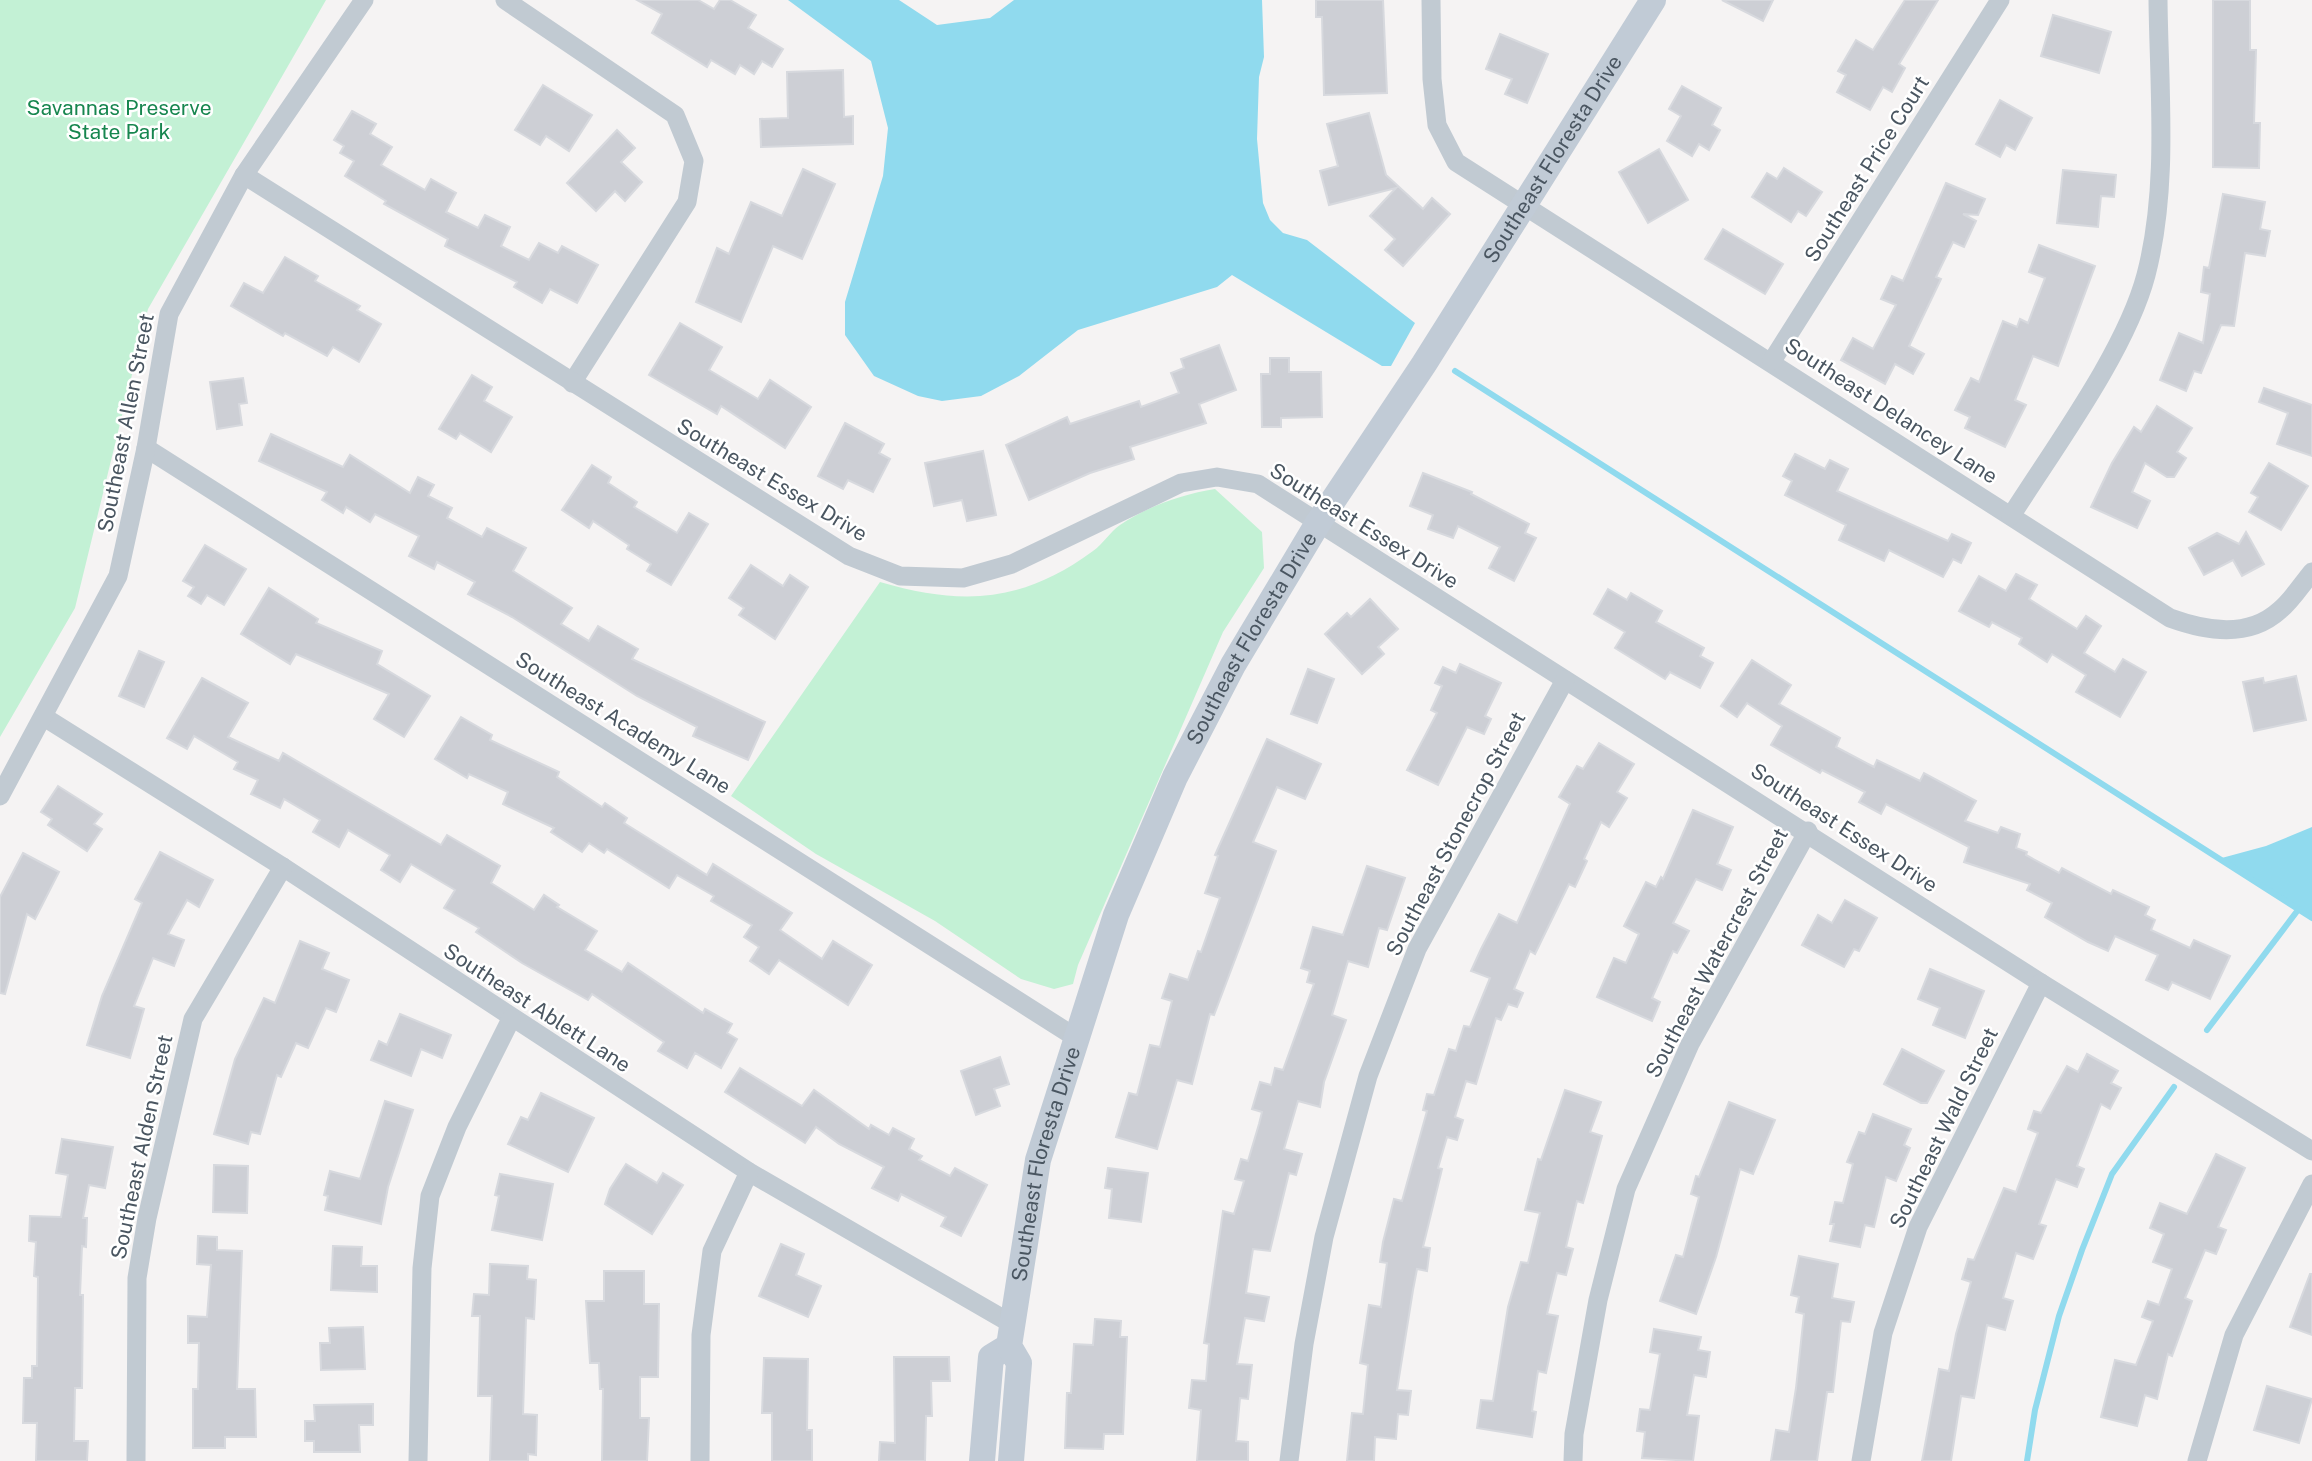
<svg xmlns="http://www.w3.org/2000/svg" width="2312" height="1461" viewBox="0 0 2312 1461" font-family="'Public Sans',sans-serif">
	<style>
		.green { fill: #c3f1d5 }
		.water { fill: #90daee }
		.lines { fill: none; stroke-linecap: round; stroke-linejoin: round }
		.stream { stroke: #90daee; stroke-width: 6 }
		.building { fill: #cdcfd5; stroke: #d7d9de; stroke-width: 2 }
		.street { stroke: #c1cad2; stroke-width: 19 }
		.secondary { stroke: #c1cbd6; stroke-width: 26 }
		.labels { text-anchor: middle; stroke-width: 5; stroke-linejoin: round; paint-order: stroke }
		.park-label { font-size: 21px; fill: #17864f; stroke: #fff }
		.street-label { font-size: 21px; fill: #4a5661; stroke: #fff }
	</style>
	<rect width="100%" height="100%" fill="#f5f3f3"/>
	<!-- green -->
	<g class="green">
		<polygon points="0,0 326,0 148,309 75,608 0,737"/>
		<path d="M1215 489 1262 532 1264 568 1223 632 1078 965 1073 984 1054 989 1021 979 935 921 816 854 731 796 880 582C963 606 1022 603 1093 551 1103 544 1110 532 1120 525 1148 506 1183 494 1215 489Z"/>
	</g>
	<!-- water -->
	<g class="water">
		<polygon points="788,0 899,0 937,25 990,18 1014,0 1262,0 1264,57 1259,77 1257,139 1263,203 1270,220 1283,233 1307,240 1415,323 1391,366 1382,366 1232,275 1217,287 1078,330 1019,376 981,396 942,401 918,396 874,376 845,335 845,302 883,176 888,128 871,61"/>
		<polygon points="2312,827 2312,918 2218,859 2266,846"/>
	</g>
	<g class="lines">
		<!-- stream -->
		<g class="stream">
			<polyline points="1455,371 2312,918"/>
			<polyline points="2207,1030 2298,910"/>
			<polyline points="2027,1461 2035,1410 2059,1316 2082,1250 2112,1174 2174,1087"/>
		</g>
	</g>
	<!-- building -->
	<g class="building">
		<polygon points="637,0 698,0 714,9 720,0 730,0 756,15 748,28 783,49 772,67 762,61 754,74 740,65 735,74 711,60 707,67 652,33 662,14"/>
		<polygon points="1316,0 1383,0 1387,93 1324,95 1322,17 1316,17"/>
		<polygon points="1722,0 1773,0 1763,21"/>
		<polygon points="1905,0 1938,0 1899,64 1905,68 1892,92 1883,87 1870,110 1837,92 1846,75 1838,71 1856,40 1873,50"/>
		<polygon points="2213,0 2250,0 2250,50 2256,50 2254,123 2260,123 2259,168 2213,167"/>
		<polygon points="2053,15 2111,32 2099,73 2041,56"/>
		<polygon points="1500,34 1548,54 1527,103 1505,94 1512,79 1486,69"/>
		<polygon points="843,70 844,117 853,116 853,144 761,147 760,119 788,118 787,72"/>
		<polygon points="543,85 592,115 569,151 546,136 540,145 515,130"/>
		<polygon points="1682,86 1721,108 1712,125 1720,130 1709,150 1699,144 1692,156 1667,141 1681,116 1669,109"/>
		<polygon points="2000,100 2032,118 2015,150 2006,145 2000,157 1976,144"/>
		<polygon points="352,111 376,124 370,134 392,147 381,165 425,190 431,179 456,193 446,212 478,228 485,215 510,227 501,246 529,260 539,243 558,253 562,246 598,265 577,303 550,289 542,303 514,287 517,282 445,246 448,239 384,204 386,201 345,176 354,161 340,153 344,146 334,140"/>
		<polygon points="1369,113 1386,175 1423,209 1432,198 1450,214 1403,266 1385,250 1395,239 1370,216 1396,188 1329,205 1320,171 1338,166 1327,124"/>
		<polygon points="617,130 635,148 621,162 642,182 625,201 615,191 596,211 567,183"/>
		<polygon points="1659,149 1688,200 1648,223 1619,172"/>
		<polygon points="1784,168 1822,192 1806,216 1798,211 1791,222 1752,197 1767,173 1777,179"/>
		<polygon points="803,169 835,184 802,259 773,246 741,322 696,302 717,248 729,254 751,202 782,216"/>
		<polygon points="2063,170 2116,175 2114,197 2101,196 2098,227 2057,223"/>
		<polygon points="1946,183 1985,199 1978,215 1963,214 1976,221 1964,247 1953,242 1936,277 1941,279 1909,346 1924,354 1913,374 1895,364 1885,384 1841,360 1853,338 1873,349 1896,305 1881,299 1892,276 1903,281"/>
		<polygon points="2223,194 2265,202 2260,229 2270,231 2265,256 2245,253 2234,326 2221,325 2201,373 2194,371 2186,391 2160,380 2179,333 2203,343 2210,294 2201,292 2204,267 2209,268"/>
		<polygon points="1723,229 1783,264 1765,294 1705,259"/>
		<polygon points="2039,245 2095,266 2058,366 2033,356 2015,400 2026,405 2005,447 1965,428 1970,417 1955,410 1971,378 1979,382 2003,321 2017,327 2020,319 2028,323 2045,278 2029,272"/>
		<polygon points="285,257 318,276 315,281 360,306 357,310 381,324 359,362 333,347 327,356 285,333 283,336 231,306 244,283 263,293"/>
		<polygon points="680,323 722,347 709,370 758,399 770,380 811,407 785,448 721,406 717,414 649,375"/>
		<polygon points="1219,345 1236,390 1199,404 1206,423 1130,447 1134,459 1090,473 1029,500 1006,445 1067,417 1070,424 1139,401 1141,407 1179,393 1171,373 1184,368 1181,359"/>
		<polygon points="1270,358 1289,358 1289,372 1321,372 1322,417 1281,418 1281,427 1262,427 1261,374 1270,374"/>
		<polygon points="472,375 492,387 484,401 512,417 491,452 460,433 456,439 439,429"/>
		<polygon points="243,378 247,403 239,404 242,425 217,429 210,382"/>
		<polygon points="2264,388 2312,405 2312,456 2277,444 2288,413 2259,402"/>
		<polygon points="2157,406 2192,428 2177,452 2186,458 2174,477 2167,477 2145,463 2132,492 2150,501 2137,528 2091,507 2112,463 2134,427 2141,432"/>
		<polygon points="845,423 884,444 879,453 890,459 873,492 848,480 843,489 818,476"/>
		<polygon points="271,434 343,467 350,455 410,493 418,477 434,485 428,496 452,508 447,518 482,537 487,528 526,548 513,571 572,608 561,624 589,641 598,626 638,649 632,659 765,722 748,760 693,736 697,727 637,696 512,617 468,594 475,582 437,562 434,569 409,556 419,536 375,514 370,522 346,507 343,513 322,500 327,492 259,461"/>
		<polygon points="983,451 996,515 967,521 962,500 934,506 925,463"/>
		<polygon points="1795,454 1825,469 1830,460 1848,469 1837,491 1948,541 1952,534 1971,543 1961,563 1953,559 1943,577 1889,550 1884,561 1839,540 1846,525 1785,495 1792,481 1783,476"/>
		<polygon points="2269,463 2308,486 2281,530 2249,512 2258,497 2251,493"/>
		<polygon points="592,465 611,477 608,483 637,502 634,507 677,533 689,513 708,524 671,585 647,571 651,564 627,549 629,545 593,521 589,528 562,510"/>
		<polygon points="1423,473 1472,492 1471,494 1529,524 1525,533 1536,538 1514,581 1489,568 1500,547 1458,526 1453,538 1428,529 1433,515 1410,506"/>
		<polygon points="2246,532 2264,564 2242,576 2233,560 2204,575 2189,548 2217,533 2239,544"/>
		<polygon points="205,545 246,569 224,605 207,595 201,604 188,596 194,587 183,581"/>
		<polygon points="751,565 783,586 790,575 808,587 775,639 739,615 744,608 729,598"/>
		<polygon points="2016,574 2037,585 2029,599 2077,629 2086,616 2101,626 2084,653 2115,672 2123,659 2146,672 2120,717 2076,692 2086,675 2052,654 2047,662 2019,644 2022,638 1992,622 1989,627 1959,611 1979,576 2006,591"/>
		<polygon points="269,588 318,619 316,623 382,651 377,664 430,696 404,737 374,719 389,694 296,654 290,664 241,634"/>
		<polygon points="1608,589 1627,600 1631,593 1662,611 1656,622 1704,648 1700,656 1713,663 1700,688 1670,672 1665,679 1615,648 1625,632 1594,614"/>
		<polygon points="1370,599 1398,629 1378,647 1384,654 1362,674 1325,634 1347,613 1351,617"/>
		<polygon points="139,651 164,662 144,707 119,696"/>
		<polygon points="1752,660 1791,685 1779,704 1840,738 1836,747 1874,767 1877,760 1920,781 1924,773 1976,801 1965,821 1998,833 2001,827 2020,834 2016,848 2027,852 2026,855 2059,873 2062,868 2111,894 2113,890 2149,907 2145,915 2155,920 2151,930 2190,948 2194,940 2230,956 2210,999 2172,982 2168,990 2146,980 2158,955 2115,936 2108,951 2088,942 2045,917 2052,903 2027,890 2030,884 1964,862 1969,847 1886,804 1881,814 1859,802 1865,792 1822,770 1820,773 1771,745 1782,726 1747,703 1737,717 1721,706"/>
		<polygon points="1460,664 1501,683 1485,716 1491,719 1484,734 1467,727 1438,785 1407,770 1437,713 1431,710 1442,686 1435,683 1443,667 1456,673"/>
		<polygon points="1308,669 1334,679 1317,723 1291,714"/>
		<polygon points="2296,676 2306,720 2254,731 2243,682 2263,678 2264,683"/>
		<polygon points="202,678 248,703 228,737 279,761 283,753 441,845 447,835 500,866 491,883 534,910 544,895 559,905 557,907 597,931 585,950 622,972 628,963 703,1013 705,1009 732,1024 727,1033 737,1039 721,1068 695,1053 687,1068 658,1051 664,1042 592,994 588,1000 522,963 476,932 479,928 444,908 455,890 411,864 400,882 381,870 390,855 348,830 339,847 313,832 320,820 284,799 280,808 251,794 258,780 234,769 238,762 194,736 187,749 167,738"/>
		<polygon points="461,717 492,735 490,740 559,772 557,777 602,807 605,803 627,818 624,823 707,875 713,864 792,913 780,930 822,959 833,941 872,965 848,1005 779,960 769,974 750,961 759,947 744,937 752,925 711,901 714,896 677,875 669,888 607,849 604,853 589,843 582,852 551,832 554,828 503,804 508,792 469,774 467,778 435,759"/>
		<polygon points="1267,739 1321,764 1305,799 1277,787 1253,842 1276,851 1214,1015 1210,1014 1192,1084 1177,1080 1157,1149 1116,1137 1129,1093 1137,1095 1150,1045 1160,1047 1172,1001 1162,998 1170,974 1188,980 1198,951 1201,952 1220,898 1205,893 1218,856 1215,855"/>
		<polygon points="1599,743 1634,764 1617,792 1627,798 1609,827 1601,822 1584,859 1587,861 1575,887 1569,884 1535,954 1530,951 1514,989 1523,993 1517,1007 1508,1004 1501,1020 1496,1018 1476,1084 1466,1081 1455,1117 1463,1120 1457,1140 1447,1137 1438,1168 1442,1169 1423,1247 1430,1248 1427,1271 1417,1269 1413,1290 1397,1390 1411,1391 1408,1415 1398,1414 1396,1439 1375,1437 1374,1461 1347,1461 1352,1413 1363,1414 1368,1365 1360,1363 1369,1305 1381,1307 1387,1263 1380,1262 1383,1242 1394,1199 1402,1201 1427,1111 1423,1110 1427,1094 1434,1095 1449,1049 1456,1051 1464,1026 1470,1027 1490,978 1471,971 1481,949 1499,914 1517,923 1570,804 1559,797 1577,766 1583,769"/>
		<polygon points="58,786 102,814 94,824 102,829 87,851 48,825 52,819 41,812"/>
		<polygon points="1693,810 1733,827 1717,864 1731,870 1722,890 1696,879 1673,923 1689,931 1677,953 1673,951 1652,998 1660,1002 1652,1021 1597,997 1614,958 1626,963 1639,934 1624,926 1646,882 1656,887 1661,877 1663,879"/>
		<polygon points="160,852 213,880 199,907 187,900 168,934 184,940 174,966 153,958 134,1006 144,1009 130,1058 87,1045 102,996 142,903 135,899"/>
		<polygon points="23,853 59,872 35,919 27,914 5,994 0,993 0,897"/>
		<polygon points="1367,866 1405,878 1387,930 1379,928 1368,967 1348,961 1332,1015 1346,1020 1324,1082 1320,1107 1298,1101 1284,1149 1302,1154 1296,1175 1289,1173 1270,1251 1253,1249 1246,1293 1269,1297 1264,1321 1245,1318 1237,1364 1252,1365 1248,1399 1240,1398 1236,1441 1248,1442 1248,1461 1197,1461 1201,1410 1189,1408 1192,1380 1206,1381 1209,1344 1204,1343 1223,1211 1234,1214 1244,1181 1235,1179 1241,1159 1248,1161 1259,1124 1262,1112 1252,1109 1260,1082 1271,1085 1275,1068 1283,1070 1314,984 1307,982 1310,971 1301,968 1313,927 1343,935"/>
		<polygon points="1845,900 1877,918 1859,951 1854,949 1844,967 1802,945 1818,915 1832,923"/>
		<polygon points="300,941 329,953 322,969 349,980 336,1012 326,1008 308,1048 296,1043 281,1077 277,1075 260,1134 251,1132 248,1144 214,1134 235,1059 264,998 275,1003"/>
		<polygon points="1930,969 1984,991 1965,1038 1933,1025 1940,1008 1918,999"/>
		<polygon points="400,1014 451,1035 442,1058 421,1049 411,1076 371,1060 379,1041 387,1045"/>
		<polygon points="1902,1049 1944,1071 1927,1103 1921,1103 1884,1084"/>
		<polygon points="2087,1054 2118,1071 2111,1083 2121,1088 2110,1109 2101,1104 2077,1166 2084,1169 2077,1187 2056,1179 2039,1224 2046,1226 2033,1259 2016,1253 2003,1298 2013,1301 2005,1330 1987,1325 1974,1398 1961,1396 1951,1461 1922,1461 1939,1369 1949,1371 1956,1334 1971,1282 1962,1279 1968,1259 1974,1260 2004,1188 2016,1192 2038,1133 2028,1129 2034,1111 2041,1113 2067,1066 2078,1072"/>
		<polygon points="1000,1057 1009,1084 994,1089 1000,1106 976,1115 961,1071"/>
		<polygon points="740,1068 802,1106 814,1090 869,1129 871,1125 889,1135 893,1128 914,1139 909,1149 922,1156 919,1160 950,1176 955,1168 987,1185 961,1236 941,1226 946,1217 901,1194 898,1201 872,1188 884,1167 839,1144 816,1127 805,1143 725,1092"/>
		<polygon points="1565,1090 1601,1102 1590,1132 1602,1136 1583,1203 1577,1201 1566,1247 1573,1249 1566,1275 1557,1273 1547,1314 1558,1316 1546,1373 1538,1371 1532,1411 1536,1412 1532,1437 1477,1428 1481,1400 1493,1401 1508,1307 1521,1262 1528,1263 1540,1213 1525,1210 1538,1159 1541,1160"/>
		<polygon points="541,1093 594,1118 568,1172 508,1144 521,1117 528,1120"/>
		<polygon points="385,1101 413,1110 388,1187 381,1224 325,1210 328,1196 324,1195 330,1171 360,1179"/>
		<polygon points="1729,1102 1775,1120 1753,1174 1740,1169 1716,1257 1696,1314 1660,1301 1676,1255 1683,1257 1699,1197 1691,1194 1696,1176 1699,1177"/>
		<polygon points="1873,1114 1911,1129 1904,1145 1910,1148 1896,1181 1886,1177 1874,1227 1865,1225 1860,1247 1830,1241 1834,1224 1830,1224 1835,1202 1843,1203 1853,1164 1847,1162 1859,1132 1865,1134"/>
		<polygon points="62,1139 113,1147 105,1188 89,1185 83,1218 87,1218 86,1247 82,1246 80,1295 83,1295 82,1388 75,1388 74,1441 88,1441 87,1461 36,1461 37,1423 23,1423 24,1378 32,1378 32,1366 37,1366 38,1277 34,1276 36,1242 29,1241 30,1216 61,1217 68,1175 56,1173"/>
		<polygon points="2216,1154 2245,1168 2218,1227 2226,1230 2216,1254 2205,1250 2185,1298 2192,1301 2172,1356 2168,1354 2157,1399 2145,1395 2137,1426 2101,1417 2115,1360 2136,1365 2153,1321 2142,1317 2148,1301 2159,1305 2172,1269 2153,1262 2164,1234 2150,1228 2160,1203 2187,1214"/>
		<polygon points="626,1164 657,1183 663,1173 683,1185 652,1234 605,1204 610,1189"/>
		<polygon points="214,1165 248,1166 247,1213 213,1212"/>
		<polygon points="1108,1168 1148,1173 1141,1222 1109,1218 1112,1189 1105,1188"/>
		<polygon points="500,1174 553,1184 542,1240 492,1230 499,1196 495,1195"/>
		<polygon points="198,1236 217,1237 217,1250 242,1251 237,1389 255,1389 256,1437 225,1437 225,1448 193,1448 193,1389 198,1389 199,1343 188,1343 188,1316 207,1317 211,1265 197,1264"/>
		<polygon points="781,1244 804,1254 796,1275 821,1286 808,1317 759,1296"/>
		<polygon points="333,1246 362,1247 361,1266 377,1266 377,1292 331,1290"/>
		<polygon points="1799,1256 1838,1264 1832,1298 1854,1302 1850,1322 1841,1321 1833,1392 1827,1392 1817,1461 1771,1461 1776,1430 1789,1432 1796,1388 1804,1314 1796,1312 1799,1297 1791,1295"/>
		<polygon points="490,1264 528,1266 527,1279 536,1280 534,1319 526,1318 523,1414 537,1415 536,1455 528,1454 528,1461 490,1461 492,1396 478,1396 480,1316 472,1316 474,1294 489,1295"/>
		<polygon points="604,1271 644,1271 644,1304 659,1304 658,1377 640,1377 640,1418 649,1418 647,1461 602,1461 603,1389 600,1389 599,1363 590,1363 586,1301 604,1301"/>
		<polygon points="2310,1274 2312,1274 2312,1335 2290,1327"/>
		<polygon points="1095,1319 1121,1321 1120,1337 1127,1337 1123,1434 1104,1434 1103,1449 1065,1448 1067,1393 1071,1393 1074,1344 1093,1345"/>
		<polygon points="363,1327 365,1369 321,1370 320,1343 330,1343 329,1328"/>
		<polygon points="1654,1329 1701,1337 1698,1350 1710,1352 1706,1377 1694,1375 1687,1415 1699,1416 1693,1461 1642,1458 1645,1432 1637,1431 1640,1409 1650,1410 1660,1354 1650,1352"/>
		<polygon points="894,1357 949,1357 950,1381 931,1381 932,1416 926,1416 925,1461 879,1461 880,1442 895,1443"/>
		<polygon points="764,1358 808,1359 807,1430 812,1430 812,1461 772,1461 772,1413 762,1413"/>
		<polygon points="2267,1386 2312,1399 2299,1443 2254,1430"/>
		<polygon points="373,1404 373,1425 359,1425 360,1452 314,1452 314,1441 305,1441 305,1421 315,1421 314,1405"/>
	</g>
	<g class="lines">
		<!-- street -->
		<g class="street">
			<polyline points="505,0 675,115 694,161 687,202 572,383"/>
			<path d="M1431 0 1432 79 1437 125 1456 162 2170 618C2206 631 2248 639 2280 610 2292 600 2302 584 2312 572"/>
			<polyline points="244,175 849,556 900,576 963,578 1012,564 1181,483 1217,477 1258,484 2041,983 2312,1151"/>
			<polyline points="1772,361 2000,0"/>
			<polyline points="146,448 1075,1037"/>
			<path d="M2011 516C2054 448 2126 351 2146 275 2169 187 2159 90 2158 0"/>
			<polyline points="44,717 283,867 749,1172 1012,1324"/>
			<polyline points="0,796 118,576 146,448 169,314 244,175 364,0"/>
			<polyline points="136,1461 137,1278 147,1218 193,1019 283,867"/>
			<polyline points="418,1461 422,1268 430,1196 457,1127 511,1019"/>
			<polyline points="700,1461 701,1335 712,1251 749,1172"/>
			<polyline points="1289,1461 1304,1344 1324,1237 1368,1076 1417,949 1565,680"/>
			<polyline points="1573,1461 1574,1434 1598,1300 1626,1189 1690,1044 1808,831"/>
			<polyline points="1861,1461 1883,1333 1918,1227 2041,983"/>
			<polyline points="2197,1461 2234,1335 2312,1184"/>
		</g>
		<!-- secondary -->
		<g class="secondary">
			<polyline points="982,1461 991,1357 1009,1346"/>
			<path id="s1" d="M1011 1461 1019 1363 1009 1346 1038 1160 1116 915 1175 777 1233 665 1318 523 1424 364 1653 0"/>
		</g>
	</g>
	<g class="labels">
		<!-- park labels -->
		<g class="park-label">
			<text x="119" y="115">Savannas Preserve<tspan x="119" dy="24">State Park</tspan></text>
		</g>
		<!-- street labels -->
		<g class="street-label">
			<text dy="7" stroke="none"><textPath href="#s1" startOffset="1438">Southeast Floresta Drive</textPath></text>
			<text transform="translate(1867 169) rotate(-58)" y="7">Southeast Price Court</text>
			<text transform="translate(1891 411) rotate(33)" y="7">Southeast Delancey Lane</text>
			<text transform="translate(126 423) rotate(-79)" y="7">Southeast Allen Street</text>
			<text transform="translate(772 480) rotate(31)" y="7">Southeast Essex Drive</text>
			<text transform="translate(1364 526) rotate(32)" y="7">Southeast Essex Drive</text>
			<text dy="7" stroke="none"><textPath href="#s1" startOffset="872">Southeast Floresta Drive</textPath></text>
			<text transform="translate(623 723) rotate(32)" y="7">Southeast Academy Lane</text>
			<text transform="translate(1844 828) rotate(33)" y="7">Southeast Essex Drive</text>
			<text transform="translate(1456 834) rotate(-62)" y="7">Southeast Stonecrop Street</text>
			<text transform="translate(1717 953) rotate(-62)" y="7">Southeast Watercrest Street</text>
			<text transform="translate(537 1008) rotate(33)" y="7">Southeast Ablett Lane</text>
			<text transform="translate(1944 1128) rotate(-64)" y="7">Southeast Wald Street</text>
			<text transform="translate(142 1147) rotate(-78)" y="7">Southeast Alden Street</text>
			<text dy="7" stroke="none"><textPath href="#s1" startOffset="304">Southeast Floresta Drive</textPath></text>
		</g>
	</g>
</svg>
